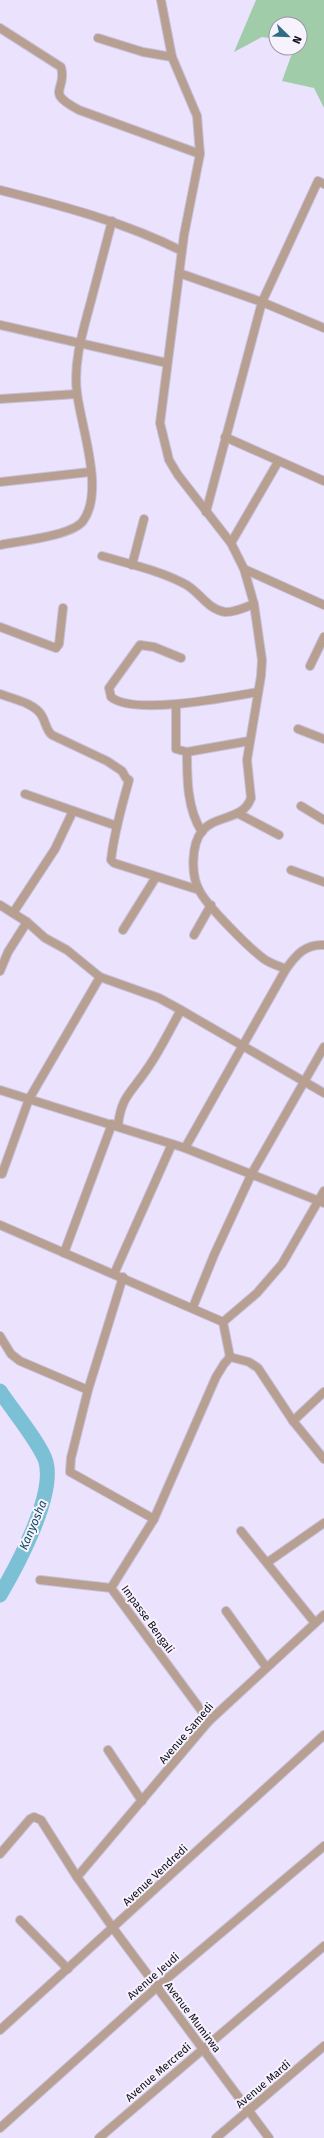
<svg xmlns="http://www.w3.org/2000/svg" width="324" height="2138" viewBox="0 0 324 2138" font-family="'Fira Sans',sans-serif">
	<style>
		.green { fill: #a0ccaa }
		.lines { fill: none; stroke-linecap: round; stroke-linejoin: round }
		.river { stroke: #7cc0d5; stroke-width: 15 }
		.minor-casing { stroke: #c8c0d9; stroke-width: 10 }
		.minor { stroke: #b79f92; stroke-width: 8 }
		.labels { text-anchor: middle; stroke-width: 4; stroke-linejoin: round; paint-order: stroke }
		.street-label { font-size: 11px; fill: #0f0b14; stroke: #f6f2fe }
		.water-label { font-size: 12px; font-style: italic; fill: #0c4858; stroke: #f6f2fe }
	</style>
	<rect width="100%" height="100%" fill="#ebe2fe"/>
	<!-- green -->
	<polygon class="green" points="256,0 324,0 324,108 314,88 282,81 294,48 300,48 300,24 276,24 276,39 262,37 234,52"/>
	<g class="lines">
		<!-- river -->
		<path class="river" d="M0 1391C11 1408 42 1446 46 1462 55 1496 17 1566 0 1595"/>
		<defs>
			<g id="minor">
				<path d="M161 0 172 57 197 116 200 154 184 235 160 423 169 460 178 475 231 543 244 569 254 604 262 660 261 676 247 760 251 798C243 821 216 814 202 831 191 845 191 875 199 890 207 906 249 948 264 959 271 964 279 966 286 969"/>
				<path d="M0 28 61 67C68 91 43 91 79 110L200 154"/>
				<polyline points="98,38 143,52 172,57"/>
				<path d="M0 190C63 206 124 222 182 251"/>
				<polyline points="179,273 262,302 324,328"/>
				<polyline points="0,325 167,363"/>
				<polyline points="0,399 77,394"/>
				<polyline points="225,437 324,481"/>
				<polyline points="0,482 90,472"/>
				<polyline points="206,512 262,302 318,181 324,184"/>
				<polyline points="231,543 278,462"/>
				<path d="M0 545C19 541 72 536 83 521 105 491 81 427 77 393 73 362 83 331 91 301 98 274 105 248 112 221"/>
				<path d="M102 556C129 564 158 570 183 583 199 590 206 609 225 612 234 613 246 607 254 604"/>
				<polyline points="132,565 144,519"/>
				<polyline points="244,569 324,605"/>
				<polyline points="0,627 56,648 59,644 63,608"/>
				<path d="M181 658 154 647 140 645 109 688 111 697C134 716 228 697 258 692"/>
				<polyline points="310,666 324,637"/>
				<path d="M0 694C13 699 35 703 42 716 46 723 46 730 52 735L107 761 122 771 126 778 129 780C122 806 114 832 111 860L114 863 199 890"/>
				<polyline points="176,705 176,749 187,752 249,741"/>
				<polyline points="298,729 324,739"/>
				<path d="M187 752C187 779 187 809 202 832"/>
				<polyline points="25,794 117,826"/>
				<polyline points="301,806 324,820"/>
				<polyline points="239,814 279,835"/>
				<polyline points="291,870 324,882"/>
				<polyline points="0,905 27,922 45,938 67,950 100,977 159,998 181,1010 324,1093"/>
				<polyline points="13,913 55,849 73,811"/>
				<polyline points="123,930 156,877"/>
				<polyline points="194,935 211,905"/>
				<polyline points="0,971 8,952 27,922"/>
				<polyline points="0,1090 185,1148 324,1203"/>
				<path d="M118 1126C121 1096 132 1092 147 1069 160 1051 170 1029 181 1010"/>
				<path d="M185 1148 286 969C296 955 305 944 324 945"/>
				<polyline points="2,1174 29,1099 100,977"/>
				<polyline points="0,1225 223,1322 230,1357"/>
				<polyline points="64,1253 112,1124"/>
				<polyline points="114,1274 172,1144"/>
				<polyline points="123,1277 88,1390 71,1458 70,1472 154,1519"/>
				<polyline points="193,1307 214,1255 252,1173 324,1047"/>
				<polyline points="223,1322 257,1293 282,1264 324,1191"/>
				<polyline points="0,1336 11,1354 20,1361 88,1390"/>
				<polyline points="230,1357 249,1362 258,1368 293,1421 324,1459"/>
				<polyline points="293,1421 324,1392"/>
				<polyline points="241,1531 315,1623"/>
				<polyline points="268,1562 324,1523"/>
				<polyline points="40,1580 111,1588 209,1721"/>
				<polyline points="111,1588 154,1519 216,1377 224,1364 230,1357"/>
				<polyline points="226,1611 266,1667"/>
				<polyline points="108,1750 142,1801"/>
				<polyline points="0,1854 30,1819 34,1817 41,1820 77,1877 113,1928 269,2138"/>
				<polyline points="77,1877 209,1721 324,1615"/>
				<polyline points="20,1920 68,1969"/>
				<polyline points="0,2030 324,1735"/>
				<polyline points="0,2128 157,1987 324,1846"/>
				<polyline points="99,2138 324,1946"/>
				<polyline points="216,2138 324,2046"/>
			</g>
		</defs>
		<!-- minor casing -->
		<use href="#minor" class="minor-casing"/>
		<!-- minor -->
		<use href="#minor" class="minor"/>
	</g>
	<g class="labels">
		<!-- street labels -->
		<g class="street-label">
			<text transform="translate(148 1619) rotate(54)" y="4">Impasse Bengali</text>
			<text transform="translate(186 1733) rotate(-49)" y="4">Avenue Samedi</text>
			<text transform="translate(155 1875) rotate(-43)" y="4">Avenue Vendredi</text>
			<text transform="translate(153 1976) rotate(-41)" y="4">Avenue Jeudi</text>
			<text transform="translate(193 2017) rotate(53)" y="4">Avenue Mumirwa</text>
			<text transform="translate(158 2072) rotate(-41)" y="4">Avenue Mercredi</text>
			<text transform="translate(263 2084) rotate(-40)" y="4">Avenue Mardi</text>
		</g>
		<!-- water labels -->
		<g class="water-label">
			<text transform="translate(33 1525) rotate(-67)" y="4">Kanyosha</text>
		</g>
	</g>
	<!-- north arrow -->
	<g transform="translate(288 36) rotate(113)"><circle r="19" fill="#f6f2fe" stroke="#9a96a0"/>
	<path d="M0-3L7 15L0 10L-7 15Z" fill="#306c83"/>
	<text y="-6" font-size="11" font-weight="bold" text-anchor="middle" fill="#0f0b14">N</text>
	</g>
</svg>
